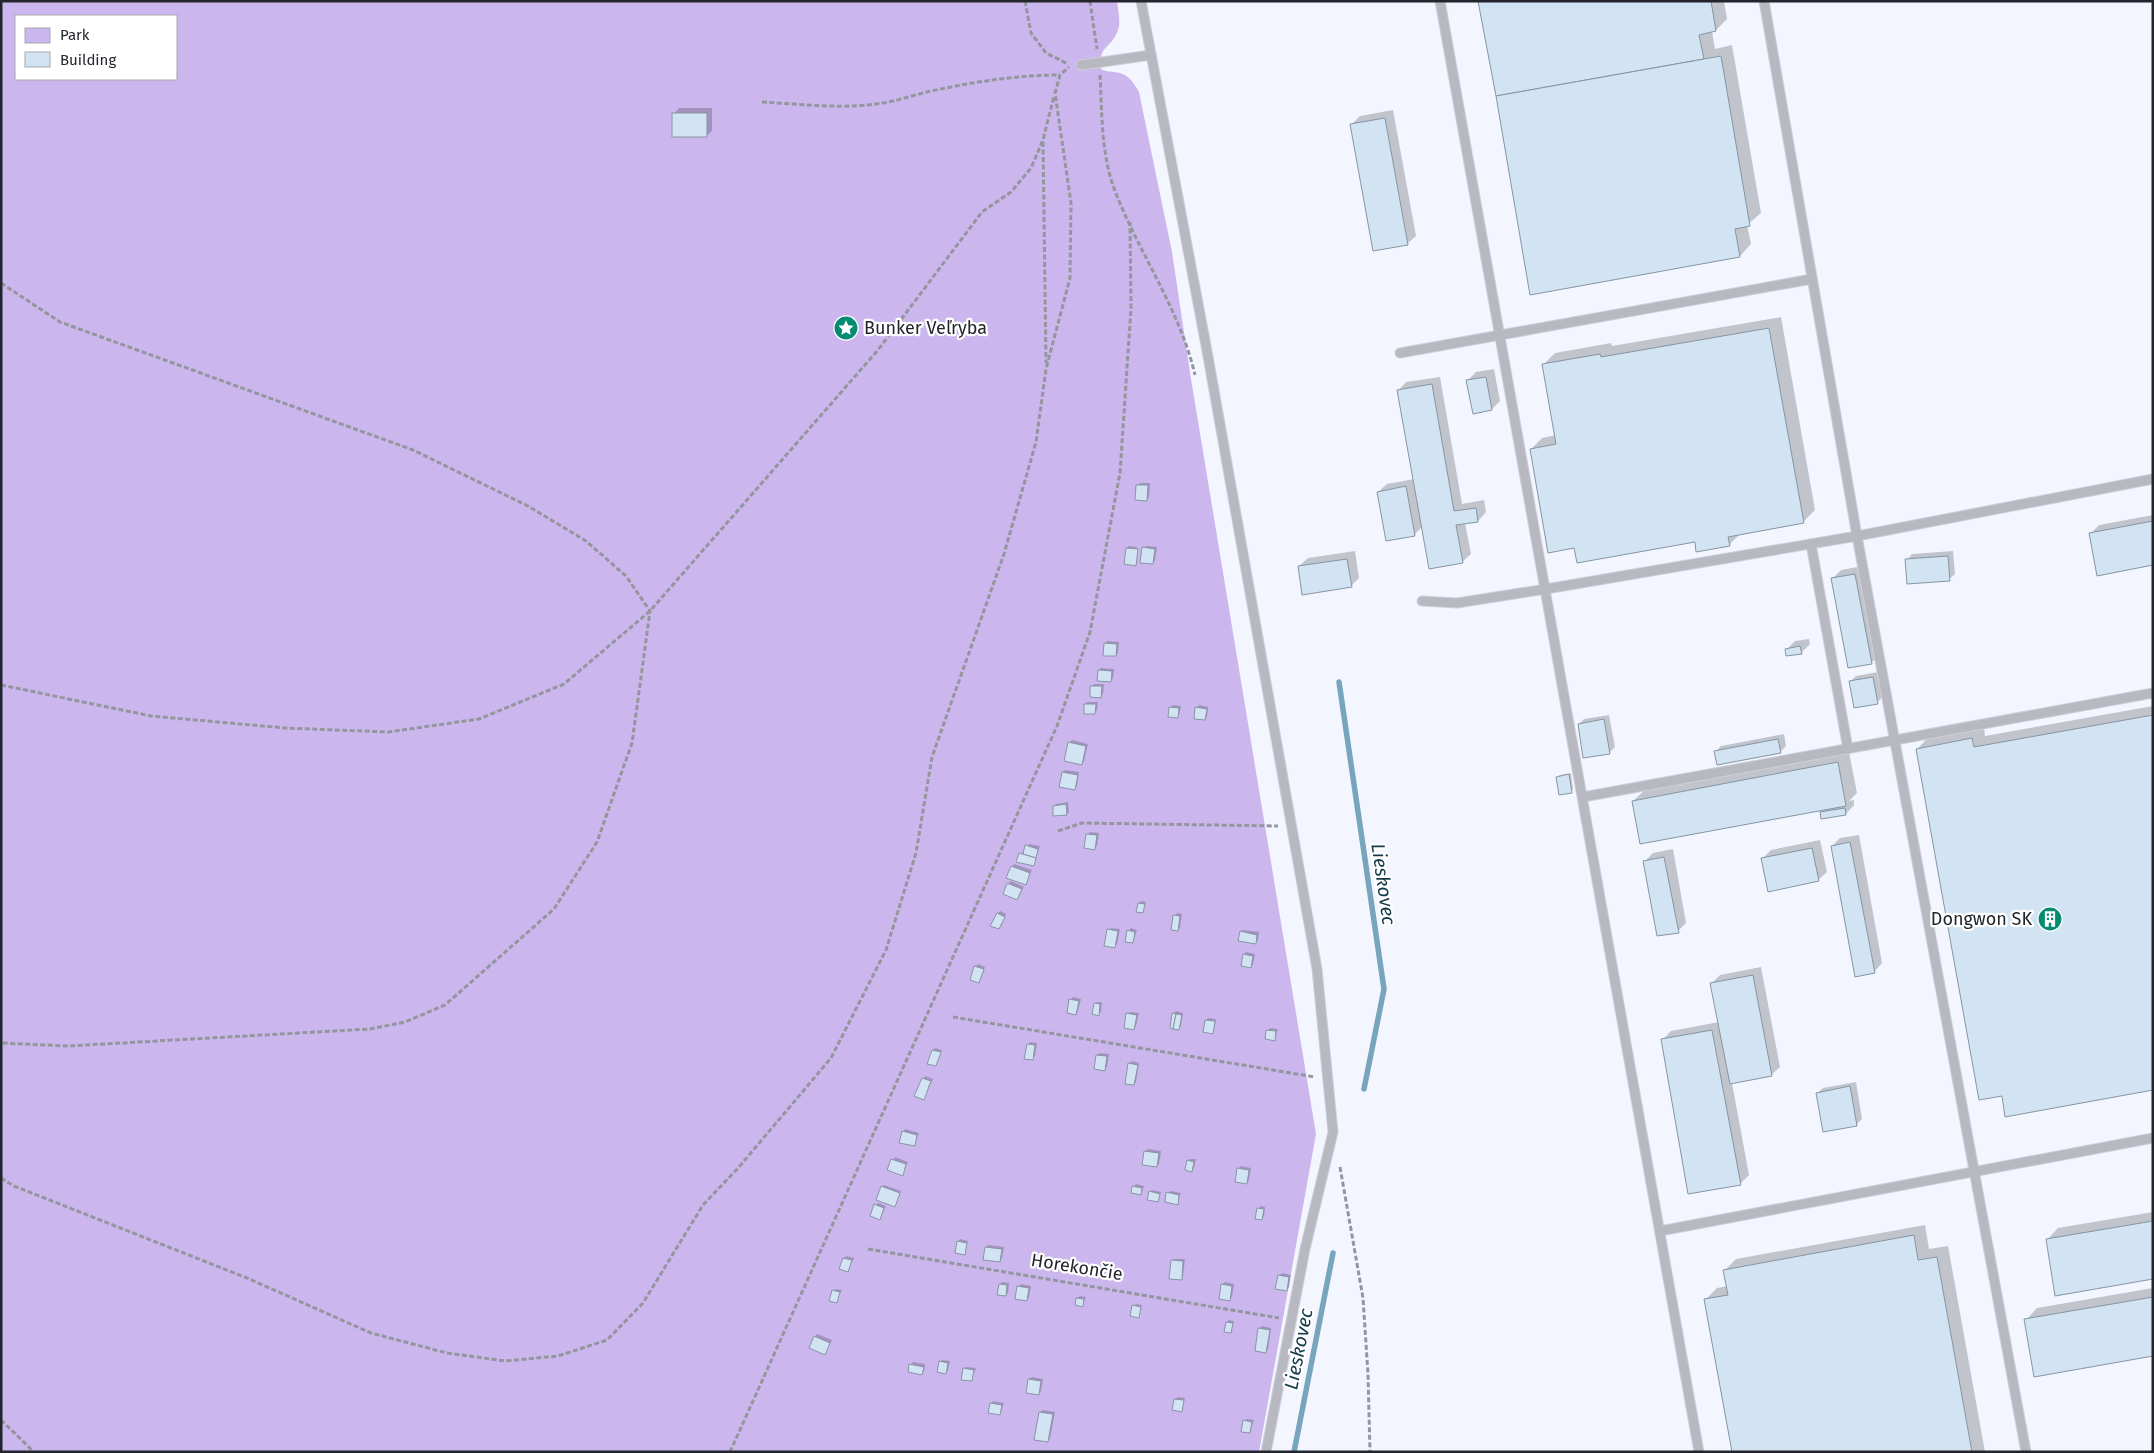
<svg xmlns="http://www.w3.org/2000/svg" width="2154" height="1453" viewBox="0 0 2154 1453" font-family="'Fira Sans',sans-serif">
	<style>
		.green { fill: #ccb6ee; fill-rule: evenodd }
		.shadow { fill: #0003 }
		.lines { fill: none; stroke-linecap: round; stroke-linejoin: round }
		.stream { stroke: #77a5bd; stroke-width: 5.5 }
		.building { fill: #d2e3f3; stroke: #8695a4 }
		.service-casing { stroke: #cdd0d8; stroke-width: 11 }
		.path { stroke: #93969d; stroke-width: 3; stroke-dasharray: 5 2.5; stroke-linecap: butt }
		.service { stroke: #b8b8c1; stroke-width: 9 }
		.labels { text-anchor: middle; stroke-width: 4.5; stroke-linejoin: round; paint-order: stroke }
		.poi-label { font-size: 18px; fill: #22252c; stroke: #fff; text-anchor: start }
		.street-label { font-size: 18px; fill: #22252c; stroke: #fff }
		.water-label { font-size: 19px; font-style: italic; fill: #143a4a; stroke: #fff }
	</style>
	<rect width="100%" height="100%" fill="#f3f6fe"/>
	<!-- green -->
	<path class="green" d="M1 1H1117C1118 10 1121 22 1118 30 1111 50 1098 44 1101 69 1106 72 1108 71 1114 72 1127 73 1133 81 1139 92L1172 252 1191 379 1316 1134 1259 1452H1ZM16 16H176V79H16Z"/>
	<!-- shadow -->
	<g class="shadow">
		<polygon points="1480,1 1724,1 1727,19 1716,30 1712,31 1715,49 1732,45 1761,213 1747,225 1751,244 1740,256 1531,293"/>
		<polygon points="679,108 712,108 712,131 706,136 674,114"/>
		<polygon points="1393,110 1416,236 1407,244 1352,124 1360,116"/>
		<polygon points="1781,317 1815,510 1803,522 1741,533 1729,545 1696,541 1575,547 1531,449 1542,438 1556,435 1543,365 1555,353 1611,343 1612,346"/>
		<polygon points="1494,369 1500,401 1492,409 1467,381 1476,372"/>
		<polygon points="1440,377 1462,504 1484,500 1486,512 1478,521 1465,523 1471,554 1462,562 1422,527 1414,535 1378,492 1387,484 1414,479 1398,391 1406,382"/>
		<polygon points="1140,483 1150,483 1149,497 1147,500 1138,485"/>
		<polygon points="2153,515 2153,564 2090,534 2099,525"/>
		<polygon points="1129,546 1137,547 1135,563 1127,548"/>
		<polygon points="1146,546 1157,547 1155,560 1153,563 1144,548"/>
		<polygon points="1355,551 1359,578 1351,586 1299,566 1308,558"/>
		<polygon points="1953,551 1955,574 1949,579 1907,560 1912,554"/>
		<polygon points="1863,566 1880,654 1871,663 1832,579 1841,570"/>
		<polygon points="1809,639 1810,644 1801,653 1787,649 1795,641"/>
		<polygon points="1107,641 1119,642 1118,653 1116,655 1105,644"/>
		<polygon points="1101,668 1114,669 1113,678 1111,681 1099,671"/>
		<polygon points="1878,672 1883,697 1877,702 1851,681 1856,676"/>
		<polygon points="1094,684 1104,684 1103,694 1101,696 1092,686"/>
		<polygon points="1087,702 1098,702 1097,710 1095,713 1085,704"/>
		<polygon points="1173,705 1181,706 1179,715 1177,717 1170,708"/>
		<polygon points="1199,705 1208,707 1207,717 1205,719 1196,708"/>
		<polygon points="2153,706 2153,1089 2004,1095 1917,749 1929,737 1984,727 1985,736"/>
		<polygon points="1609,715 1615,747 1609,753 1579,724 1584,719"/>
		<polygon points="1784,734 1786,746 1780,752 1715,752 1721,746"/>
		<polygon points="1072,740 1088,744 1084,761 1081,764 1065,760 1070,742"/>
		<polygon points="1849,752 1857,793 1849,801 1854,800 1854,805 1846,814 1821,813 1826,808 1633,801 1645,790"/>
		<polygon points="1065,770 1079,772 1077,786 1074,788 1060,786 1063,772"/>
		<polygon points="1571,773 1573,789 1571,791 1557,777 1560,775"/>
		<polygon points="1068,802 1069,812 1067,814 1054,806 1056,804"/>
		<polygon points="1090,832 1099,833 1097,846 1095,848 1088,834"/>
		<polygon points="1859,835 1882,963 1874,972 1832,846 1840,838"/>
		<polygon points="1820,840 1827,872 1818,880 1763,858 1771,850"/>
		<polygon points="1029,844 1040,846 1033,865 1020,854 1025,852"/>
		<polygon points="1673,849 1686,923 1678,931 1645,861 1653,853"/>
		<polygon points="1014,864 1032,870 1025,883 1008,877"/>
		<polygon points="1011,881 1024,887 1017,899 1008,884"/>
		<polygon points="1141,901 1146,902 1143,912 1139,904"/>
		<polygon points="1000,911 1006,914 1001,926 998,913"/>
		<polygon points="1177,913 1182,914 1180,928 1178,930 1175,916"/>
		<polygon points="1111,928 1120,929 1117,944 1114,947 1108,930"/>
		<polygon points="1131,928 1137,930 1133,942 1128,931"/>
		<polygon points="1243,930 1259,932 1258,940 1255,943 1241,932"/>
		<polygon points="1246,952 1255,954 1253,964 1250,967 1244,955"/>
		<polygon points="978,964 985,967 979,982 975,967"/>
		<polygon points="1761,967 1780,1067 1771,1075 1732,1083 1749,1175 1741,1183 1689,1192 1662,1040 1671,1031 1719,1022 1712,983 1720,975"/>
		<polygon points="1073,997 1081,999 1078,1011 1076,1014 1071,1000"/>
		<polygon points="1097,1002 1102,1002 1101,1012 1098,1014 1095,1004"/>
		<polygon points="1176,1011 1183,1013 1181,1026 1178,1028 1173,1014"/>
		<polygon points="1130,1012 1139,1013 1136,1026 1134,1028 1127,1014"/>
		<polygon points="1208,1018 1216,1019 1214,1030 1212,1032 1206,1020"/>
		<polygon points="1270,1028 1278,1029 1275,1039 1268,1030"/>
		<polygon points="1030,1042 1037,1043 1035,1056 1032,1059 1028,1045"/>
		<polygon points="935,1048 942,1050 936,1064 933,1050"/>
		<polygon points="1100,1053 1109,1054 1107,1067 1104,1069 1097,1055"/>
		<polygon points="1132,1061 1139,1063 1136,1082 1134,1084 1129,1064"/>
		<polygon points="925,1076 933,1079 923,1098 916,1095"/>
		<polygon points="1856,1082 1862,1119 1857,1124 1824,1131 1817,1093 1823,1088"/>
		<polygon points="905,1129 919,1133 914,1145 903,1132"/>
		<polygon points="1148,1149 1161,1151 1159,1164 1157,1166 1145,1152"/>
		<polygon points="895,1157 908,1162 902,1174 889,1169"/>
		<polygon points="1190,1159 1196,1159 1194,1168 1192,1170 1188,1161"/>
		<polygon points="1241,1166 1251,1168 1249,1180 1247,1182 1238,1169"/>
		<polygon points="1136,1184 1144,1186 1141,1194 1133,1187"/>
		<polygon points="884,1185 901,1191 894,1205 882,1187"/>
		<polygon points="1152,1190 1161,1192 1158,1201 1150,1192"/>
		<polygon points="1170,1191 1181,1193 1177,1203 1168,1193"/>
		<polygon points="878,1203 886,1206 880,1218 876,1205"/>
		<polygon points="1261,1206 1265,1207 1264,1216 1261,1219 1258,1209"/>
		<polygon points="2153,1212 2153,1278 2047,1240 2058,1228"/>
		<polygon points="1925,1225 1929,1249 1948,1246 1985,1452 1733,1452 1706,1299 1717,1288 1728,1286 1725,1270 1736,1259"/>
		<polygon points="960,1239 968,1241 964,1253 958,1242"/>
		<polygon points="988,1245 1004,1247 1002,1258 999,1261 986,1247"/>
		<polygon points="846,1256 854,1258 848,1270 844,1258"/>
		<polygon points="1174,1259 1185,1259 1183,1276 1181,1278 1172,1261"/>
		<polygon points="1282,1273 1291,1275 1289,1288 1286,1290 1279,1276"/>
		<polygon points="1002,1282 1009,1283 1008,1293 1005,1295 1000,1284"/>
		<polygon points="1225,1282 1234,1284 1232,1297 1229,1299 1223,1284"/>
		<polygon points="1021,1284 1031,1286 1029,1297 1027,1300 1019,1287"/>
		<polygon points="2153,1288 2153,1355 2026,1320 2037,1308"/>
		<polygon points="836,1289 842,1290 836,1302 833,1291"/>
		<polygon points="1080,1296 1086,1297 1082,1305 1077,1298"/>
		<polygon points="1136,1304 1142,1305 1138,1316 1133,1306"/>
		<polygon points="1229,1320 1234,1321 1231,1331 1227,1322"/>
		<polygon points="1262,1326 1271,1328 1268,1349 1265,1352 1260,1328"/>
		<polygon points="817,1334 832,1340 825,1353 810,1347"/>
		<polygon points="942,1360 950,1361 948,1370 946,1373 940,1362"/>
		<polygon points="913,1362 925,1364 924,1371 922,1373 911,1365"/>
		<polygon points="966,1367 976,1368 971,1380 964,1369"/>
		<polygon points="1032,1377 1043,1379 1041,1391 1039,1394 1029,1379"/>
		<polygon points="1178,1397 1185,1398 1181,1411 1175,1399"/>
		<polygon points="993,1401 1004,1403 1000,1414 991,1404"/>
		<polygon points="1043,1410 1055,1412 1050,1438 1048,1441 1040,1412"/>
		<polygon points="1247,1419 1254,1420 1250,1432 1244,1421"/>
	</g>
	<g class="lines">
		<!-- stream -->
		<g class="stream">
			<polyline points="1339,682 1384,989 1364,1089"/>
			<polyline points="1294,1452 1333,1253"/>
		</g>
	</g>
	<!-- building -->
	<g class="building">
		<polygon points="1478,1 1711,1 1716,31 1699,35 1704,59 1496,96"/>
		<polygon points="1721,56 1750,226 1735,229 1740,257 1530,295 1496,96"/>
		<rect x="672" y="113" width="35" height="24"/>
		<polygon points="1385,118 1408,245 1373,251 1350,124"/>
		<polygon points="1769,328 1804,523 1728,537 1730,546 1696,552 1695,542 1577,563 1574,548 1548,553 1530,449 1556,444 1542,364 1600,354 1601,357"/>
		<polygon points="1486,377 1492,410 1473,414 1466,380"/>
		<polygon points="1432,384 1454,511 1476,508 1478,522 1456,525 1463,563 1429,569 1397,390"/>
		<polygon points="1136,485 1148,485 1147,501 1135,500"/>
		<polygon points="1406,486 1415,536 1386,541 1377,492"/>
		<polygon points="2153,521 2153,565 2097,576 2089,533"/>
		<polygon points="1142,547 1155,549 1153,564 1140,563"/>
		<polygon points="1126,548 1138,549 1136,566 1124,564"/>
		<polygon points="1948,556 1950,581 1907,584 1905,559"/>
		<polygon points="1347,559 1352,587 1302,595 1298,566"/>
		<polygon points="1855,574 1872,664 1848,668 1831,578"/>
		<polygon points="1104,643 1117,644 1116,656 1103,656"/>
		<polygon points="1800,646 1802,654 1786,656 1785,649"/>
		<polygon points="1098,670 1112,671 1111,682 1097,681"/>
		<polygon points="1873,677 1878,704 1854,708 1849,681"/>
		<polygon points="1090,686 1102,686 1101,698 1090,697"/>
		<polygon points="1084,704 1096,704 1095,714 1084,714"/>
		<polygon points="1169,707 1179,708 1178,718 1168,717"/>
		<polygon points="1195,707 1207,709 1205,720 1194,719"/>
		<polygon points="2153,715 2153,1090 2005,1117 2002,1096 1979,1100 1916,749 1972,738 1974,747"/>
		<polygon points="1604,719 1610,754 1583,758 1578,724"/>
		<polygon points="1778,739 1781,753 1717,765 1714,751"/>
		<polygon points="1068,742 1086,746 1082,765 1064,761"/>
		<polygon points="1838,762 1846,806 1640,844 1632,801"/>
		<polygon points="1062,772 1078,775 1075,790 1059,787"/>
		<polygon points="1569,774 1572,793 1559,795 1556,777"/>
		<polygon points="1066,804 1067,815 1053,816 1053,806"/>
		<polygon points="1845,808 1846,815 1821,819 1820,812"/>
		<polygon points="1086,834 1097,835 1095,850 1084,848"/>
		<polygon points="1850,842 1875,973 1855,977 1831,846"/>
		<polygon points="1025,845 1038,849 1036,858 1023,854"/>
		<polygon points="1812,848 1819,881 1768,892 1761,858"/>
		<polygon points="1019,853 1036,858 1034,866 1016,862"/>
		<polygon points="1664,857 1679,933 1657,936 1643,861"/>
		<polygon points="1011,866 1030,873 1026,885 1006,878"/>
		<polygon points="1007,883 1022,889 1017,900 1003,894"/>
		<polygon points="1138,903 1145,904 1143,913 1136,912"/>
		<polygon points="997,913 1005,917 999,929 990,926"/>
		<polygon points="1173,915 1180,916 1178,931 1171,930"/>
		<polygon points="1107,929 1118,931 1115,948 1104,946"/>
		<polygon points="1127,930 1135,932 1133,943 1125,942"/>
		<polygon points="1240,931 1257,935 1256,944 1238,941"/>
		<polygon points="1243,954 1253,956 1251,968 1241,966"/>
		<polygon points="974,966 984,969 979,983 970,980"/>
		<polygon points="1753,975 1772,1076 1730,1084 1710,983"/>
		<polygon points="1069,999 1079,1001 1076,1015 1067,1013"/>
		<polygon points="1094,1003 1100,1004 1099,1016 1092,1014"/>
		<polygon points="1126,1013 1137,1015 1134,1030 1124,1028"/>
		<polygon points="1172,1013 1176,1014 1173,1029 1170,1028"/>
		<polygon points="1176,1014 1182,1015 1179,1030 1173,1029"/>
		<polygon points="1205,1020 1215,1021 1213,1034 1203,1032"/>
		<polygon points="1266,1030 1276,1031 1275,1041 1265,1039"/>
		<polygon points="1712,1030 1741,1185 1688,1194 1661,1039"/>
		<polygon points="1027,1044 1035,1045 1033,1060 1024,1059"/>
		<polygon points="932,1050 941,1052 936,1066 927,1064"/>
		<polygon points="1096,1055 1107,1056 1105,1071 1094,1069"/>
		<polygon points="1128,1063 1138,1065 1134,1085 1125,1084"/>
		<polygon points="922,1078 931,1081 924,1100 914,1096"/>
		<polygon points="1850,1086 1857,1126 1823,1132 1816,1093"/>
		<polygon points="902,1131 917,1135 915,1146 899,1143"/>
		<polygon points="1144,1151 1159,1153 1157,1167 1142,1165"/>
		<polygon points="891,1159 906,1164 903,1176 887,1170"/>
		<polygon points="1187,1160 1194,1162 1192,1172 1185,1170"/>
		<polygon points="1237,1168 1249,1170 1247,1184 1235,1182"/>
		<polygon points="881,1186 900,1193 895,1207 876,1200"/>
		<polygon points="1132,1186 1142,1188 1141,1195 1131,1193"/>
		<polygon points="1149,1191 1160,1194 1158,1202 1147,1200"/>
		<polygon points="1166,1192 1179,1195 1178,1205 1165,1202"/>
		<polygon points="874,1204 884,1208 880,1220 870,1216"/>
		<polygon points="1257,1208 1264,1209 1262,1220 1255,1219"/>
		<polygon points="2153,1221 2153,1279 2055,1296 2046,1239"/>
		<polygon points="1914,1235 1918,1260 1937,1257 1972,1452 1732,1452 1704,1299 1728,1295 1723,1270"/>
		<polygon points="957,1241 967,1243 965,1255 955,1253"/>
		<polygon points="985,1247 1002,1249 1000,1262 983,1260"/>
		<polygon points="843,1258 852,1260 848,1272 839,1269"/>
		<polygon points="1171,1260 1183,1261 1182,1280 1169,1279"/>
		<polygon points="1278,1275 1289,1277 1287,1291 1275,1289"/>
		<polygon points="999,1284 1007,1285 1006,1296 997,1295"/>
		<polygon points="1221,1284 1232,1286 1230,1301 1219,1299"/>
		<polygon points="1017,1286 1029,1288 1027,1301 1015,1299"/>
		<polygon points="832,1290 840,1292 837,1303 829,1301"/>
		<polygon points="2153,1297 2153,1356 2034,1377 2024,1319"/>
		<polygon points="1076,1298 1084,1299 1083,1307 1075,1305"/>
		<polygon points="1132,1305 1141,1307 1139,1318 1130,1316"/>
		<polygon points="1226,1322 1233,1323 1231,1333 1224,1332"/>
		<polygon points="1258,1328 1270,1330 1266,1353 1255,1351"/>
		<polygon points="814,1336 830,1343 825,1355 809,1348"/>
		<polygon points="939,1361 948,1363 946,1374 937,1372"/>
		<polygon points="909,1364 924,1367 922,1375 908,1372"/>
		<polygon points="963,1368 974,1370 972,1381 961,1380"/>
		<polygon points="1028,1379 1041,1381 1039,1395 1026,1393"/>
		<polygon points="1174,1399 1184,1400 1182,1412 1172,1410"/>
		<polygon points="990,1403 1002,1405 1000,1415 988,1413"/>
		<polygon points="1039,1412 1053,1414 1048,1442 1034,1440"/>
		<polygon points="1243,1420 1252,1422 1250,1433 1241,1432"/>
	</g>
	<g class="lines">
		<defs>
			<g id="service">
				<polyline points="1141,1 1207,351 1317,969 1333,1132 1305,1249 1266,1452"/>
				<polyline points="1440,1 1699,1452"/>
				<polyline points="1764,1 1857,536 2026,1452"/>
				<polyline points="1081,65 1151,55"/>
				<polyline points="1400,353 1812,279"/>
				<polyline points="1811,544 1848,749"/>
				<polyline points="1422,601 1457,603 1546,589 1857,536 2153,479"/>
				<polyline points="1583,797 2153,693"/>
				<polyline points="1660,1231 2153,1138"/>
			</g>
		</defs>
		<!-- service casing -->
		<use href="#service" class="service-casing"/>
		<!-- path -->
		<g class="path">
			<polyline points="1025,1 1031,33 1046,53 1068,64"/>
			<polyline points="1090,1 1097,49"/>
			<path d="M1100 75C1102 113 1101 155 1115 191 1139 253 1180 310 1195 375"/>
			<path d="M762 102C799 104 838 109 876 104 895 102 913 95 931 91 974 82 1016 75 1060 75"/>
			<polyline points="1043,142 1046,363"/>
			<polyline points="1,283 60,322 413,450 528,506 586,541 626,576 650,611 632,743 597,842 554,909 445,1005 405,1022 370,1029 68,1046 1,1043"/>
			<polyline points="1,685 151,716 285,728 388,732 479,719 564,684 650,611 878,350 982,212 1011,192 1031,168 1043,140 1054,96"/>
			<polyline points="1058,831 1082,823 1278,826"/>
			<polyline points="953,1017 1315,1077"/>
			<polyline points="1340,1167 1363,1298 1368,1374 1370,1452"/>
			<polyline points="1,1178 14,1186 247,1278 371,1333 447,1353 505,1361 558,1356 607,1340 643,1303 703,1205 739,1167 831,1058 886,950 916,853 932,757 1004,554 1036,442 1046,369 1070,278 1071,203 1055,93 1060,75 1069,67"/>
			<polyline points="868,1249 1279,1318"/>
			<polyline points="1,1420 34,1452"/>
			<polyline points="730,1452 1057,726 1090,632 1120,473 1131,308 1130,222"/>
		</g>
		<!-- service -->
		<use href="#service" class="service"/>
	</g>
	<!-- icons -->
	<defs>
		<symbol id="sight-disc" viewBox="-11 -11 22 22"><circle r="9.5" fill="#058b71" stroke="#fff"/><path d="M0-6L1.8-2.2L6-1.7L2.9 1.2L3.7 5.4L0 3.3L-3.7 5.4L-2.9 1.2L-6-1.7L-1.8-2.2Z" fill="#fff"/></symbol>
		<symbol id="building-disc" viewBox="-11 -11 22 22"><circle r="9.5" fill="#058b71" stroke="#fff"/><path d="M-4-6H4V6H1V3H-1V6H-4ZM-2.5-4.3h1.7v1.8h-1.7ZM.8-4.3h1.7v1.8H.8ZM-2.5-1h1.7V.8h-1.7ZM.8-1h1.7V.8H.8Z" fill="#fff"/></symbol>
	</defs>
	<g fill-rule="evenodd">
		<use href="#sight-disc" x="832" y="314" width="28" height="28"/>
		<use href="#building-disc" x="2036" y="905" width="28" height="28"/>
	</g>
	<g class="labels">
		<!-- poi labels -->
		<g class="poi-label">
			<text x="864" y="334">Bunker Veľryba</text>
			<text x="2032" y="925" text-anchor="end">Dongwon SK</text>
		</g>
		<!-- street labels -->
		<g class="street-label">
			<text transform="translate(1077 1267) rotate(9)" y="6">Horekončie</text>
		</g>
		<!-- water labels -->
		<g class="water-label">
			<text transform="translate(1384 884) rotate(82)" y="7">Lieskovec</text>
			<text transform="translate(1298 1349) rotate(-79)" y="7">Lieskovec</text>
		</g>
	</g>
	<!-- border -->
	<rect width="2154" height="1453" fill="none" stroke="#22252c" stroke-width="5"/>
	<!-- legend -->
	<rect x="15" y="15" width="162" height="65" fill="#ffffff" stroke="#a7a8ab"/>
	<rect x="25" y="28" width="25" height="15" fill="#ccb6ee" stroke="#a7a8ab"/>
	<text x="60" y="40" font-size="15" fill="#22252c">Park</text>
	<rect x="25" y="52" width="25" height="15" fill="#d2e3f3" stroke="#a7a8ab"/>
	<text x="60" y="65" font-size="15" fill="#22252c">Building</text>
</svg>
